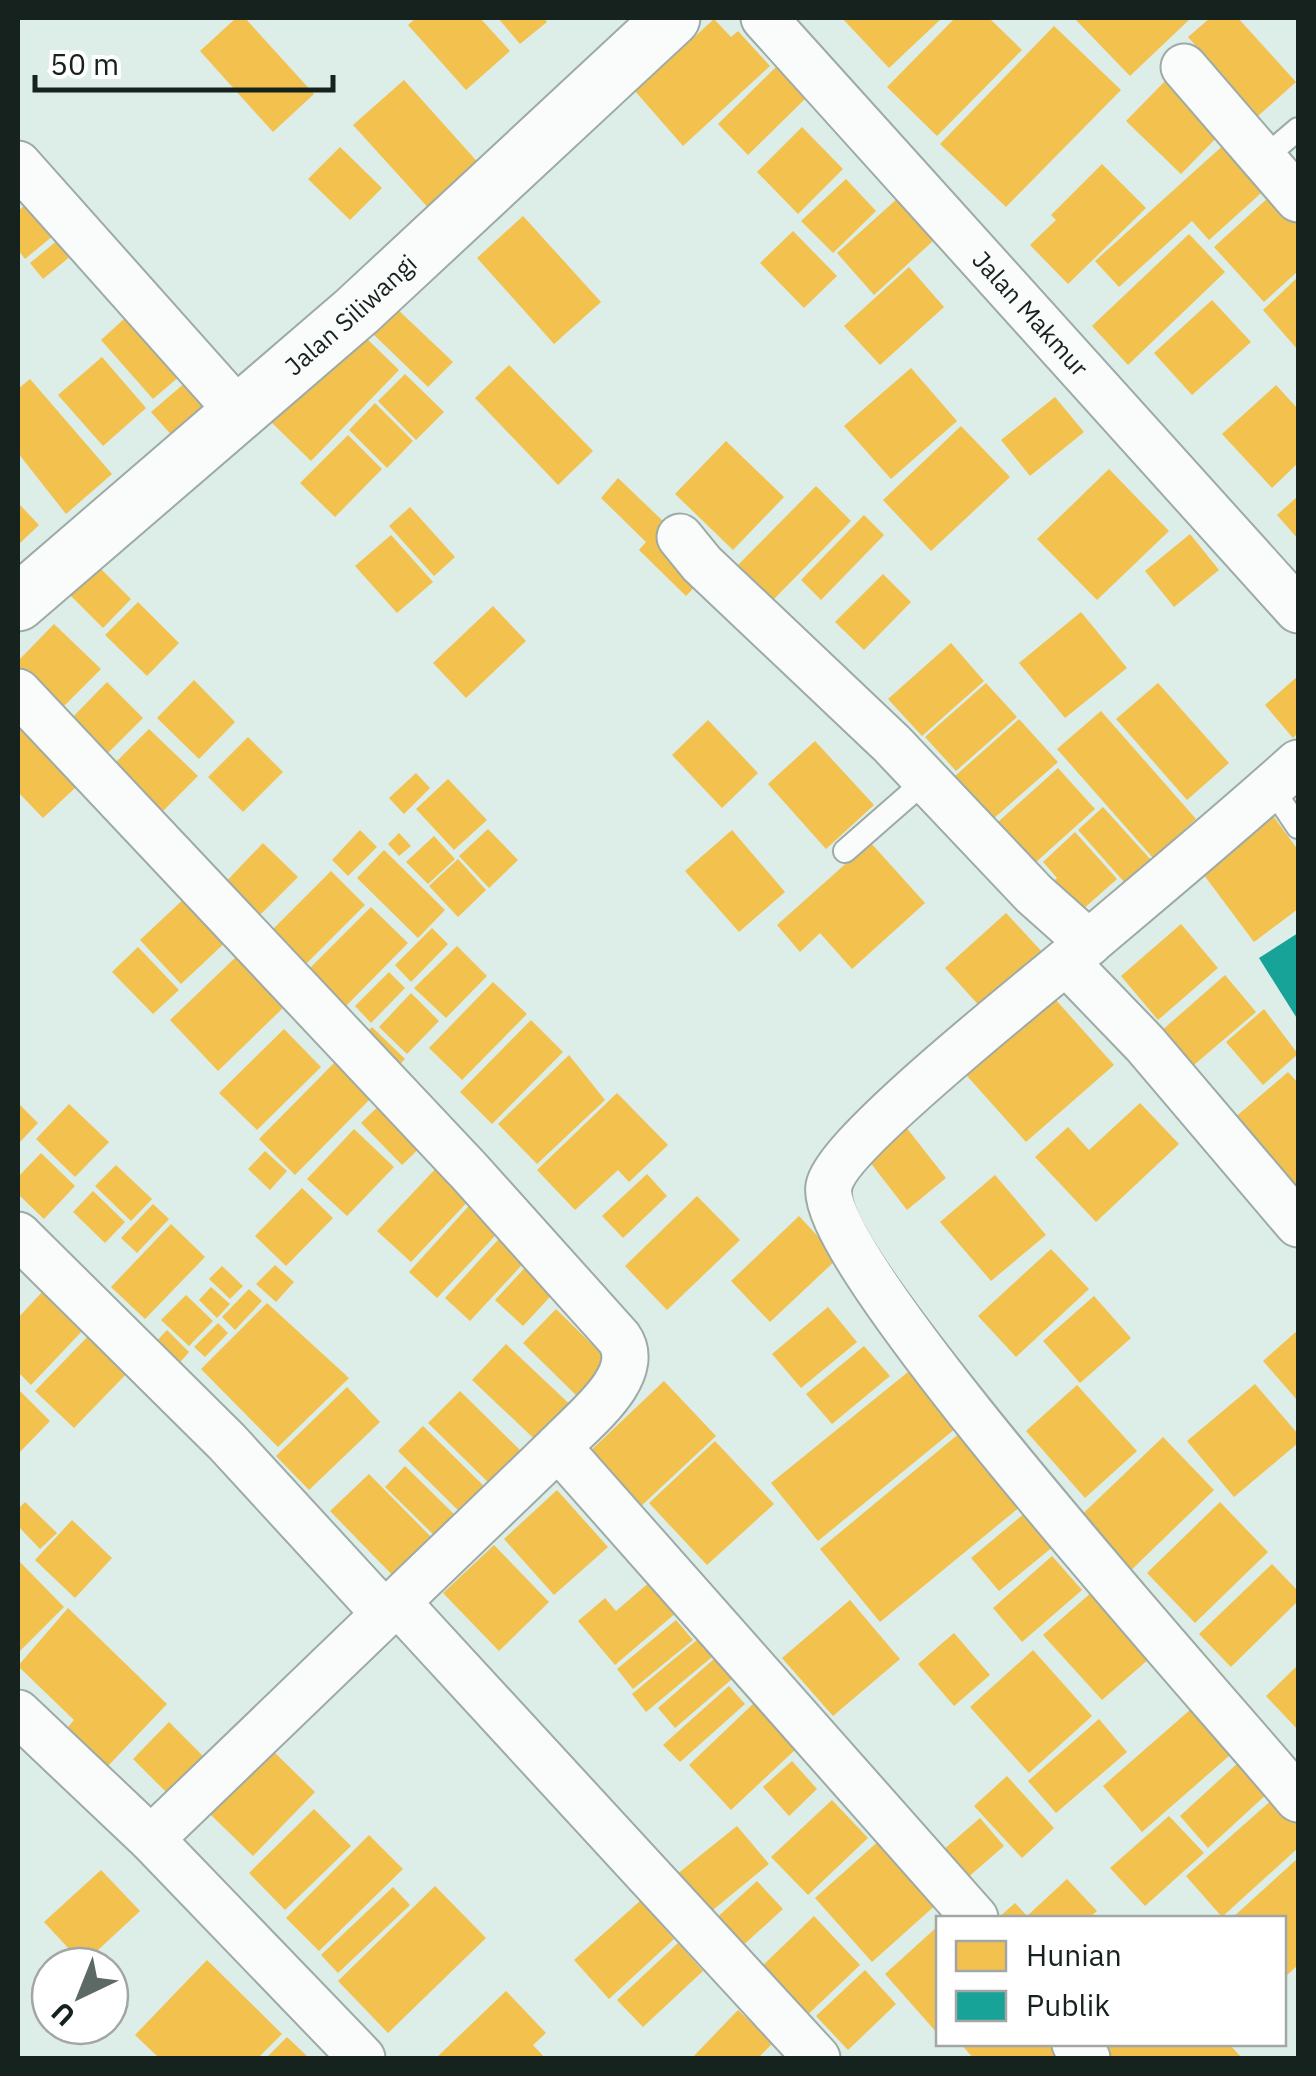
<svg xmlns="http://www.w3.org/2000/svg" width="1316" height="2076" viewBox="0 0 1316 2076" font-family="'IBM Plex Sans',sans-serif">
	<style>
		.homes { fill: #f2c14e }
		.public { fill: #17a398 }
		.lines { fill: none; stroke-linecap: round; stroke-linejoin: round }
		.lane-casing { stroke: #9daaa6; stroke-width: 26 }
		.street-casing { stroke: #9daaa6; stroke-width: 49 }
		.secondary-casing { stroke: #9daaa6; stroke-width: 59 }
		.lane { stroke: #fafcfc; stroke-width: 22 }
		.street { stroke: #fafcfc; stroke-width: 45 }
		.secondary { stroke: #fafcfc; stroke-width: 55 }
		.labels { text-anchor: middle; stroke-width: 10; stroke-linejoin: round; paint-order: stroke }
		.street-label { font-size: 25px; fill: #16221e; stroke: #fff }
	</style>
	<rect width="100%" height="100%" fill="#ddeee8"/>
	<!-- homes -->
	<g class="homes">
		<polygon points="236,18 245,18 314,94 273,132 200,51"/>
		<polygon points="416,18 480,18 510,51 466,90 408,25"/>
		<polygon points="498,18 544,18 547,22 520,44"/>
		<polygon points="842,18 942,18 889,68"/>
		<polygon points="955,18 989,18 1022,50 937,136 887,87"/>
		<polygon points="1074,18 1191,18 1130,76"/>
		<polygon points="1210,18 1238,18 1296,82 1258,116 1188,37"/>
		<polygon points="714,19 731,37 738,31 770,66 683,146 635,91"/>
		<polygon points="1054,26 1121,90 1006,207 940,144"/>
		<polygon points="777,66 807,97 748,155 718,124"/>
		<polygon points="1170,76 1224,130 1181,174 1126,121"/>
		<polygon points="404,80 482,167 432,212 353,125"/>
		<polygon points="802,127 843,169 798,214 757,172"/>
		<polygon points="1228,141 1269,186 1209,240 1192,221 1119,287 1095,261"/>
		<polygon points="340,147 382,188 350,220 308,179"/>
		<polygon points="1102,164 1146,208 1068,284 1030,245 1056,220 1051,215"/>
		<polygon points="846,179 876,211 833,253 801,221"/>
		<polygon points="1279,188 1298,209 1298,271 1264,302 1214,247"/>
		<polygon points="39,193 66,225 25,259 18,250 18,211"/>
		<polygon points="898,198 934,240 874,295 837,253"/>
		<polygon points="523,216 601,302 554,344 477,258"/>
		<polygon points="793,231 837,276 804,308 760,263"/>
		<polygon points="1189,234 1225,272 1128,365 1092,326"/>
		<polygon points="59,239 72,255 43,279 30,263"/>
		<polygon points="909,267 944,307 880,365 844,326"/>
		<polygon points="1298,277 1298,350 1263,310"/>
		<polygon points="1212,300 1251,342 1192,395 1154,353"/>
		<polygon points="394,306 453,362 428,387 370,331"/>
		<polygon points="135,309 188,369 153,399 101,340"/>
		<polygon points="362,334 399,370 311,461 267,418"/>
		<polygon points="102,357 146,408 103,446 58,395"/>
		<polygon points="509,365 593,451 558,485 475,398"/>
		<polygon points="911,368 957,421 891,479 844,426"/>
		<polygon points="405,374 444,412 416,440 378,401"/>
		<polygon points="193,376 216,402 174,438 151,412"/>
		<polygon points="30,379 112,474 66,514 18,453 18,389"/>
		<polygon points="1276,385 1298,409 1298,463 1272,488 1222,434"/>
		<polygon points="1055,397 1084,432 1030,476 1001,440"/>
		<polygon points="375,403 413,441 387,468 349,430"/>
		<polygon points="961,426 1010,477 931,551 883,500"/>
		<polygon points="348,435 382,469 335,517 300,483"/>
		<polygon points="726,441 784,497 733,550 675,494"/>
		<polygon points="1109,469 1169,531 1097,600 1037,539"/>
		<polygon points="618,478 665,523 658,531 705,576 686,596 639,550 646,542 601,498"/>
		<polygon points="816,486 851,521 772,601 736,567"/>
		<polygon points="1298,496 1298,539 1277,515"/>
		<polygon points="20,505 39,525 18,545 18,508"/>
		<polygon points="410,507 455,557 434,576 389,526"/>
		<polygon points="864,515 884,535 821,600 801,580"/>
		<polygon points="1190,534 1219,570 1174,607 1145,571"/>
		<polygon points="391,535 433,582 397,613 355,566"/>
		<polygon points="97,565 131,599 103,628 68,593"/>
		<polygon points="883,574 911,602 864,650 835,622"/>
		<polygon points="138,602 179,643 147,676 105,635"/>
		<polygon points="493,606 526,641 466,698 433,663"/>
		<polygon points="1081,612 1127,668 1065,718 1019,663"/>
		<polygon points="54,624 101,669 57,713 18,674 18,661"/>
		<polygon points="951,643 984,681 922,736 888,699"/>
		<polygon points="1298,676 1298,733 1293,738 1265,705"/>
		<polygon points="194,680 235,722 199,759 157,718"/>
		<polygon points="107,682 143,718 101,760 65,725"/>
		<polygon points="986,683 1017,717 956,771 925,737"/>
		<polygon points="1158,683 1229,763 1187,800 1116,719"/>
		<polygon points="18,696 91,773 43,818 18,792"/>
		<polygon points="1101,711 1196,819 1153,858 1057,749"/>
		<polygon points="1019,719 1058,762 993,819 955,776"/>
		<polygon points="708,720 758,773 722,808 672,755"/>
		<polygon points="149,729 198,776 152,822 104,774"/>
		<polygon points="248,737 283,772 243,812 208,777"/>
		<polygon points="815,741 874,805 826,849 768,784"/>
		<polygon points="1058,768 1095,809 1025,872 988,831"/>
		<polygon points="416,773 430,788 404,814 389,798"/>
		<polygon points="448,779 487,820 454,850 416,809"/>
		<polygon points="1103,807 1151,860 1125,883 1078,830"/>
		<polygon points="1271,813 1298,850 1298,909 1254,942 1198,867"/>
		<polygon points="488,829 518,860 489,888 459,856"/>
		<polygon points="360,830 377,847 348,876 332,860"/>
		<polygon points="732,830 785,892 739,932 685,871"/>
		<polygon points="1075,832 1117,879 1073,918 1046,888 1057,878 1043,862"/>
		<polygon points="399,833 411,846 399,856 388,844"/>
		<polygon points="434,836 455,859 428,884 406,862"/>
		<polygon points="870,842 925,903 852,969 820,933 800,952 777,925"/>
		<polygon points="263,843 298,877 252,923 218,890"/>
		<polygon points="384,850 445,910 418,938 357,878"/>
		<polygon points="458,859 486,890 458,917 429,886"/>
		<polygon points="331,871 365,905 304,966 270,932"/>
		<polygon points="188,895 230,938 181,984 140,940"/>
		<polygon points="371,907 408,943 343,1009 306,972"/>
		<polygon points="1006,913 1044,954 983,1010 945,968"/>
		<polygon points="1181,924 1218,968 1158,1020 1121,976"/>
		<polygon points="432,928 448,944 411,982 395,965"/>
		<polygon points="457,946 487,976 446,1018 414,988"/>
		<polygon points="138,947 179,990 153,1014 112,972"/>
		<polygon points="237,956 285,1006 218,1071 170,1020"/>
		<polygon points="389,972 405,988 371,1023 355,1006"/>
		<polygon points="1225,975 1256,1012 1181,1076 1151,1040"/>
		<polygon points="493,982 527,1014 462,1080 429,1048"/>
		<polygon points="1047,990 1114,1065 1026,1142 960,1068"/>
		<polygon points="411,993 439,1021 407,1054 379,1027"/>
		<polygon points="1264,1009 1298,1054 1263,1085 1226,1042"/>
		<polygon points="531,1020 563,1052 492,1124 460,1092"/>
		<polygon points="372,1027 405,1059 389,1075 357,1044"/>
		<polygon points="284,1029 321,1067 257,1130 219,1093"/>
		<polygon points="569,1055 605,1100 537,1164 498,1124"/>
		<polygon points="341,1056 377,1092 295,1175 259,1139"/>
		<polygon points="1288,1072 1298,1083 1298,1201 1226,1125"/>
		<polygon points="617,1093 668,1145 629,1182 618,1170 575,1210 537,1170"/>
		<polygon points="390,1095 431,1137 402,1165 361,1123"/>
		<polygon points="18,1103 38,1123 18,1144"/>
		<polygon points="1140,1103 1179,1144 1096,1222 1035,1157 1068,1127 1089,1150"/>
		<polygon points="69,1104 109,1142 75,1177 36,1139"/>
		<polygon points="898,1117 946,1178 907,1210 859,1148"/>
		<polygon points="354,1129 394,1167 347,1216 307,1179"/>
		<polygon points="265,1151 287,1171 270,1190 248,1169"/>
		<polygon points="41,1153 75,1186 44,1219 18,1194 18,1177"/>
		<polygon points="116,1165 152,1199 131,1221 95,1186"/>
		<polygon points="438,1166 472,1197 411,1262 377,1231"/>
		<polygon points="647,1174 667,1196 623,1238 602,1216"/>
		<polygon points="995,1175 1046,1235 991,1281 940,1222"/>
		<polygon points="302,1188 333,1218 286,1266 255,1236"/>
		<polygon points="93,1191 125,1222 105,1243 73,1212"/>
		<polygon points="697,1196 740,1240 667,1310 625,1266"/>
		<polygon points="477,1197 506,1224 437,1298 409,1272"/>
		<polygon points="153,1204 169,1219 137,1253 121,1238"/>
		<polygon points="799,1216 838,1258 770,1322 731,1281"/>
		<polygon points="171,1224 205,1257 145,1319 111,1287"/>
		<polygon points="506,1231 532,1254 470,1321 445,1298"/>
		<polygon points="1051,1249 1089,1289 1016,1357 978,1316"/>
		<polygon points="532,1260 560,1286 523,1326 495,1300"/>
		<polygon points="275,1265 294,1282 276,1302 256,1284"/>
		<polygon points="222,1266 243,1286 230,1299 209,1279"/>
		<polygon points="211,1287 230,1304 217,1318 199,1300"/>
		<polygon points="249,1289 262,1301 235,1330 222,1317"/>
		<polygon points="44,1290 84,1329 31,1385 18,1372 18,1318"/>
		<polygon points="186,1295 213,1321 189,1346 161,1320"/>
		<polygon points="1094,1296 1131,1338 1080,1383 1043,1341"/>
		<polygon points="267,1303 349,1378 278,1447 201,1369"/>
		<polygon points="828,1307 857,1342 801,1388 772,1354"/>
		<polygon points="556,1309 618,1370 585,1404 523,1343"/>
		<polygon points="218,1323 228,1333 205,1357 194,1347"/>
		<polygon points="167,1330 189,1352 176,1367 153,1345"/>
		<polygon points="1298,1330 1298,1401 1263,1361"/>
		<polygon points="93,1331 132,1368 74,1428 35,1391"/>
		<polygon points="506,1344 578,1412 544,1448 472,1380"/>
		<polygon points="864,1346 890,1376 832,1424 806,1394"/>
		<polygon points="908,1372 955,1429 818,1541 771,1483"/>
		<polygon points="664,1381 716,1436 639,1508 587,1454"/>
		<polygon points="1255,1384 1298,1434 1298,1443 1234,1497 1187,1441"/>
		<polygon points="1077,1385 1137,1451 1085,1498 1026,1431"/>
		<polygon points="347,1387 380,1422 309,1490 276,1456"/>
		<polygon points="18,1389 50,1421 18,1454"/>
		<polygon points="460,1391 529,1459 498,1492 428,1423"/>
		<polygon points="423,1426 498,1500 473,1525 398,1451"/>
		<polygon points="967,1427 1027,1501 880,1622 820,1549"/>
		<polygon points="1163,1437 1214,1490 1124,1577 1072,1524"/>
		<polygon points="715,1441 774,1504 707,1565 649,1503"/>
		<polygon points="405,1466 462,1522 442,1543 385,1487"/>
		<polygon points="369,1474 441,1547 402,1585 330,1511"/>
		<polygon points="557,1490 608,1547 554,1595 504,1539"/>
		<polygon points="25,1502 57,1533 40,1549 18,1526 18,1509"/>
		<polygon points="1220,1502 1268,1552 1195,1623 1147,1573"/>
		<polygon points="1032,1507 1060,1541 999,1591 971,1558"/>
		<polygon points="72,1520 112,1558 75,1598 35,1560"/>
		<polygon points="494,1545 549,1602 499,1651 443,1593"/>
		<polygon points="1052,1556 1082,1590 1022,1642 993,1608"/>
		<polygon points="18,1560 64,1607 18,1653"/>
		<polygon points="1272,1564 1298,1591 1298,1601 1231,1667 1199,1634"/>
		<polygon points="658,1575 684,1606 615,1665 578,1621 605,1598 616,1611"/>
		<polygon points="1092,1592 1150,1658 1102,1700 1043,1635"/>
		<polygon points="850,1600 900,1659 833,1716 782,1658"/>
		<polygon points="68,1608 167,1704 108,1766 68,1727 74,1720 18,1666"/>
		<polygon points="676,1620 693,1640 633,1689 617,1669"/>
		<polygon points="954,1633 990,1675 954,1706 918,1664"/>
		<polygon points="703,1635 718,1652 646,1712 632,1694"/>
		<polygon points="1033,1650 1092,1716 1029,1773 970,1707"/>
		<polygon points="714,1659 732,1679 675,1728 658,1708"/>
		<polygon points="1298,1665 1298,1730 1266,1696"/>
		<polygon points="729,1686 745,1704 680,1762 663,1745"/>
		<polygon points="754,1703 797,1748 731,1810 689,1765"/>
		<polygon points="1198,1703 1237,1749 1142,1832 1103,1786"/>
		<polygon points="1099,1719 1127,1752 1056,1813 1028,1781"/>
		<polygon points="169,1722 212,1765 175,1801 133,1759"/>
		<polygon points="271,1749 315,1792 253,1856 209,1813"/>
		<polygon points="792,1761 817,1789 789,1816 763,1787"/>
		<polygon points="1240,1761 1269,1792 1208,1848 1180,1816"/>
		<polygon points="1007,1776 1054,1828 1022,1858 974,1806"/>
		<polygon points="1275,1797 1298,1824 1298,1848 1222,1917 1186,1876"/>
		<polygon points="832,1800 868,1838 808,1895 771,1857"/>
		<polygon points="314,1809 351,1846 285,1910 249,1873"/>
		<polygon points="1169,1816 1204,1853 1145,1906 1110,1868"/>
		<polygon points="980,1818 1004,1846 966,1879 942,1851"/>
		<polygon points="737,1826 769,1864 708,1914 676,1875"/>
		<polygon points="369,1835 403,1869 319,1951 286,1918"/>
		<polygon points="882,1838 939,1902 872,1962 815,1898"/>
		<polygon points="1296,1860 1298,1965 1284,1978 1284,1918 1232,1918"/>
		<polygon points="101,1870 140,1911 83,1964 44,1922"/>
		<polygon points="1067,1879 1097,1911 1089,1918 998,1918 1015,1903 1027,1916"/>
		<polygon points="757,1881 783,1909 738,1950 712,1922"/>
		<polygon points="435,1886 486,1938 388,2033 338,1981"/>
		<polygon points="393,1887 410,1905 338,1973 321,1955"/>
		<polygon points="640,1901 674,1939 609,1999 574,1960"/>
		<polygon points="814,1916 860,1965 800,2022 754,1974"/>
		<polygon points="938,1926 938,2034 885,1974"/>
		<polygon points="678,1943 703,1971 643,2027 617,2000"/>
		<polygon points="207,1960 282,2034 258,2058 159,2058 135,2035"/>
		<polygon points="865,1970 896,2004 848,2050 816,2016"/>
		<polygon points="506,1991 546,2033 533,2045 545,2058 436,2058"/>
		<polygon points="738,2010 773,2043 758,2058 692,2058"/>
		<polygon points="287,2037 309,2058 266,2058"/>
		<polygon points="961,2044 1049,2044 1061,2058 973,2058"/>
		<polygon points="1085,2044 1229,2044 1242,2058 1098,2058"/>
	</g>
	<!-- public -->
	<polygon class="public" points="1298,933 1298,1020 1259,958"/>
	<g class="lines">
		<defs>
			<g id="lane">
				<polyline points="1264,158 1298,129"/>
				<polyline points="1271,787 1298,827"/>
				<polyline points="845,851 925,781"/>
			</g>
			<g id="street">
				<path id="s1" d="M764 18 1298 610"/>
				<polyline points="1184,67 1298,199"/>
				<polyline points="18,164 239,412"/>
				<polyline points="680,537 702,564 892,744 1034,894 1089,943"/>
				<path d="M18 692 469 1171 619 1338C645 1375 581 1422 558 1447L151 1839"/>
				<path d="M1298 763C1229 825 1157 885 1086 945 1043 982 837 1143 829 1186 814 1260 1230 1716 1298 1799"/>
				<polyline points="1066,962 1145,1044 1298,1224"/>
				<polyline points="18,1235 227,1442 385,1614"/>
				<polyline points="558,1447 975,1918"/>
				<polyline points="398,1603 817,2058"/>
				<polyline points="18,1713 151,1839 362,2058"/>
				<polyline points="1075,2044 1087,2058"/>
			</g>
			<g id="secondary">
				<path id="s2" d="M18 603 357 311 672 18"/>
			</g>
		</defs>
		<!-- lane casing -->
		<use href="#lane" class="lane-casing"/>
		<!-- street casing -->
		<use href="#street" class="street-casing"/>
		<!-- secondary casing -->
		<use href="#secondary" class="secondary-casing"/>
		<!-- lane -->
		<use href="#lane" class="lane"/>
		<!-- street -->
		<use href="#street" class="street"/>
		<!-- secondary -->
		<use href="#secondary" class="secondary"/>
	</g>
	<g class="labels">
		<!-- street labels -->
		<g class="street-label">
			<text dy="9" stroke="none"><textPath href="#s1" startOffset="398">Jalan Makmur</textPath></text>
			<text dy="9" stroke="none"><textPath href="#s2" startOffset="440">Jalan Siliwangi</textPath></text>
		</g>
	</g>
	<!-- border -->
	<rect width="1316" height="2076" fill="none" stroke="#16221e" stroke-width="40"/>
	<!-- legend -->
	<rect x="936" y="1916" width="350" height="130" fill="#ffffff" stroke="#a2a7a5" stroke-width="2.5"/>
	<rect x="956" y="1941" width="50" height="30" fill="#f2c14e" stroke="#a2a7a5" stroke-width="2.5"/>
	<text x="1026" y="1966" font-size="30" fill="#16221e">Hunian</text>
	<rect x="956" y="1991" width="50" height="30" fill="#17a398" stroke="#a2a7a5" stroke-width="2.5"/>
	<text x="1026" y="2016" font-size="30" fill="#16221e">Publik</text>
	<!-- north arrow -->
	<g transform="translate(80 1996) rotate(223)"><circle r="48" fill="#ffffff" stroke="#a2a7a5" stroke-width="2.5"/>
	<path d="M0-8L18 38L0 25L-18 38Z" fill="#5c6965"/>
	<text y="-15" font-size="28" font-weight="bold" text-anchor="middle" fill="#16221e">U</text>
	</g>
	<!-- scale -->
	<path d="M35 75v15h298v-15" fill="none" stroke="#16221e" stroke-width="5"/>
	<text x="50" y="75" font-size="30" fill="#16221e" stroke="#ffffff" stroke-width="8" paint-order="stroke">50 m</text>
</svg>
